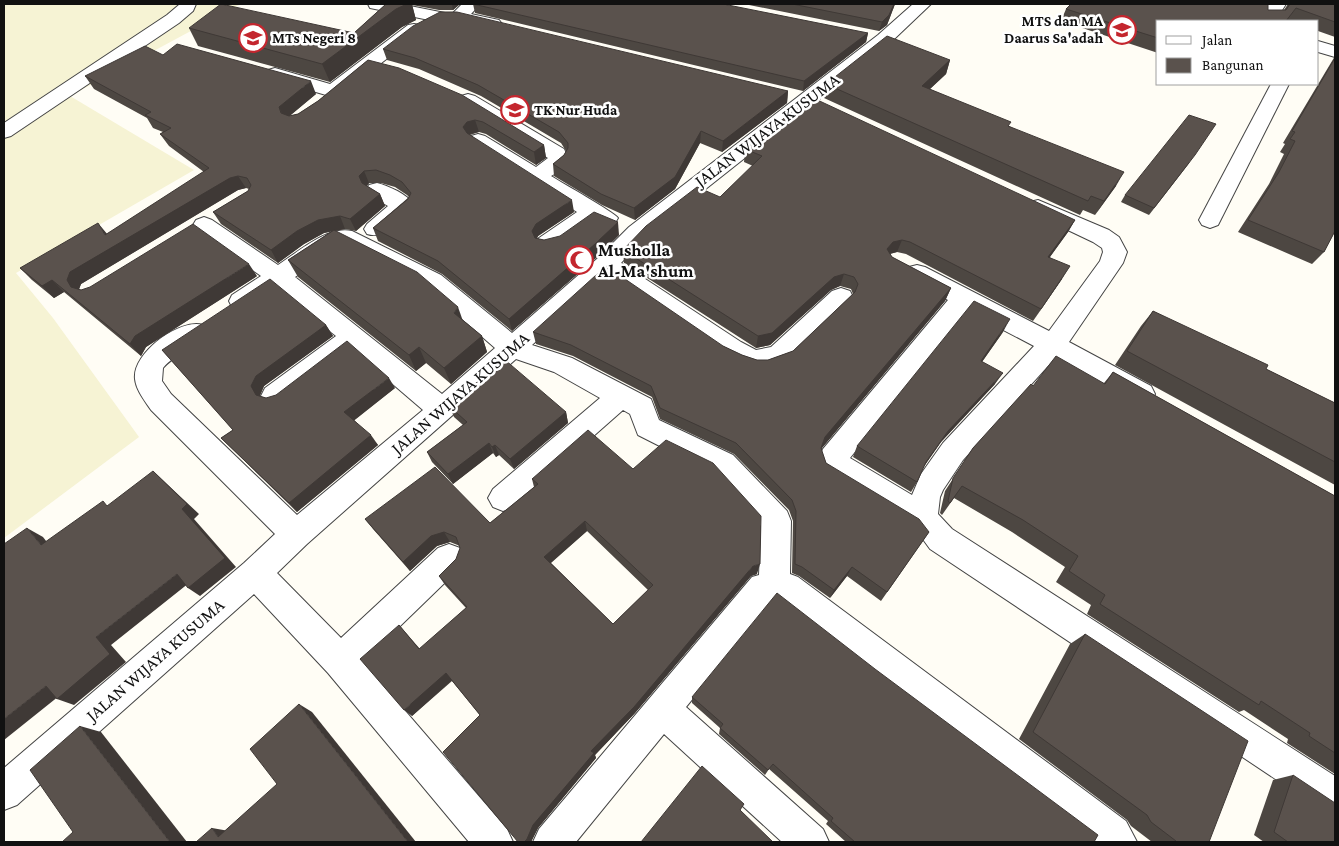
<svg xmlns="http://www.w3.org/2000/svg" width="1339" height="846" viewBox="0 0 1339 846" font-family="'Crimson Pro',serif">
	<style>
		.farmland { fill: #f6f3d4 }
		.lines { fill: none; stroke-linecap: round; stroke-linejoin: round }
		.minor-casing { stroke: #444; stroke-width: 2 }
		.minor { fill: #fff; fill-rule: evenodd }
		.wall { fill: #4d4742; fill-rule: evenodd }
		.shaded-wall { fill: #3f3936 }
		.building { fill: #5a524d; stroke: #3f3936; fill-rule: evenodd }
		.labels { text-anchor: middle; stroke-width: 5; stroke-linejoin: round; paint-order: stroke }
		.far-poi-label { font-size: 15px; font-weight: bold; fill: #111; stroke: #fff; text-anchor: start }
		.street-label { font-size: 18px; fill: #111; stroke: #fff }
		.poi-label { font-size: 18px; font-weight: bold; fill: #111; stroke: #fff; text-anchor: start }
	</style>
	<rect width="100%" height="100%" fill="#fffdf5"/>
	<!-- farmland -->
	<polygon class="farmland" points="4,4 241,4 70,96 194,170 16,273 53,318 139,437 4,538"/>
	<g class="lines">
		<defs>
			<g id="minor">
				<polygon points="180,4 196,4 193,11 179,23 11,136 4,138 4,123 167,15"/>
				<polygon points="368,4 400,4 445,13 448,17 445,21 439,22 370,8"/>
				<polygon points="462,4 480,4 471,14 499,20 502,24 499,28 493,29 454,21 451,15"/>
				<path d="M913 4H931L890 43 645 237 621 263 741 342 756 350 771 347 832 291 841 288 850 291 853 297 850 303 789 361 766 370H756L741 365 723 356 607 276 532 345 572 358 651 399 659 420 733 455 787 511 791 521 790 574 798 577 1126 821 1137 842H1093L774 599 686 707 823 829 829 842H782L664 734 576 842H533L539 829 752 577 759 575 761 526 713 473 638 435 630 414 623 410 513 507 503 511 493 507 488 498 493 489 600 398 554 372 516 359 307 544 277 573 341 638 438 548 449 544 460 548 464 558 460 568 363 662 507 829 513 842H469L328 673 254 594 17 805 4 810V768L244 563 275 534 151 410C145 401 136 390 135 379 132 353 180 318 203 325L207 332C198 348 175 353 163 368L162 381 171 394 297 515 423 410 353 350 283 404 274 407 265 404 261 396 265 388 336 336 277 289C264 298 250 313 232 307L229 301 232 295 261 276 196 230 193 225 196 220 204 217 212 220 278 265C298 252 328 225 352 231L441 275 512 333 598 258 629 227 878 35ZM342 245 425 287 495 348 442 394 295 277Z"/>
				<polygon points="1269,4 1286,4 1279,15 1277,21 1261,21 1261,14"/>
				<polygon points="414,24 420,25 423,29 420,33 340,95 333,97 326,95 268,78 266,74 268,70 275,68 330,84 408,25"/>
				<polygon points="1318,41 1335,46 1335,57 1318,52"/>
				<polygon points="1271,84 1289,84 1218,225 1210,228 1202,225 1199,220"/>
				<path d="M468 94 475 96 564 149 568 158 560 171 551 176C562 183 614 212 618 218L615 223 607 226 595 221C579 232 558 255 539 250L536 244 539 238 577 212 471 144 468 140 471 136 478 134 485 136 536 167 548 158 461 104 458 100 461 96Z"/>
				<path d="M377 183C389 186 407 194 414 205L411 210C398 221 385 240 367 234L364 229 367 224 388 206 369 195 366 190 369 185Z"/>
				<path d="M1038 200 1109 230 1119 237 1127 252 1123 263 1069 342 1151 386 1155 394 1151 402 1142 405 1133 402 1055 358 963 460 943 490 940 497 938 514 952 529 1335 776V815L1322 810 930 549 914 527 836 481 824 472 819 458 823 449 948 300 909 279 905 273 909 267 917 265 925 267 1049 331 1100 261 1103 252 1102 248 1093 242 1030 212 1027 207 1030 202ZM967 311 1034 346 943 443 921 474 912 495 850 458Z"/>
			</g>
		</defs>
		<!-- minor casing -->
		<use href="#minor" class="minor-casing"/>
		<!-- minor -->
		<use href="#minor" class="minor"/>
	</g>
	<!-- wall -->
	<g class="wall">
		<polygon points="386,4 460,4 453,10 439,10 412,5 416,20 402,27 330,82 198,46 189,28 354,33"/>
		<polygon points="473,4 868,33 866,42 803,91 475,13"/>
		<polygon points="744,4 895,4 887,25 879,31"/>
		<polygon points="1288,4 1335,4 1335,37 1318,31 1318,21 1158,21 1158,53 1061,21 1066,9 1284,10"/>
		<polygon points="383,49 788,91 787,103 722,152 700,143 675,189 635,220 602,205 554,176 553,164 564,155 566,151 561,143 481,96 419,69 387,60"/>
		<polygon points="163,55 316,94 289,116 298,114 318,101 368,60 544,145 546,158 536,165 486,134 479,132 470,135 574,212 538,236 537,239 544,240 619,235 597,257 512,331 442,274 378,241 373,228 409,197 407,195 395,187 381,183 369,183 367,186 380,194 385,206 356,231 345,229 335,231 463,320 482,336 487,352 451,384 426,363 416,371 298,277 288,260 332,231 324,233 304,244 278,263 221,224 213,212 248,191 249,189 246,188 238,190 81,284 79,289 81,290 257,276 146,347 141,356 64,292 54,298 32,280 20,268 107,234 204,172 169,146 160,134 163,132 153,128 147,118 94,89 85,76"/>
		<polygon points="1335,56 1335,231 1324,252 1312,264 1238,232 1269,184 1284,154 1280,152 1285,144 1283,143"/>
		<polygon points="950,60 946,74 930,89 1009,126 1116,186 1095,215 1083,210 1080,215 824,98 826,84"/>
		<polygon points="745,149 1075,220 1068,232 1050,257 1062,279 1033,321 906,254 897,252 890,254 892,257 951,288 945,301 821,449 826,463 929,532 881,601 847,576 830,598 799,576 792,573 793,521 789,510 734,454 660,419 652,397 573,356 536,344 533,332 723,346 742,355 757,360 768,360 793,351 853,294 851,289 840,286 831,290 770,345 756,348 624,263 623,250 720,197 753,166 744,162"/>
		<polygon points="1190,162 1149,215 1121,202 1125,195"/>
		<polygon points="1153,311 1266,369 1335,403 1335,485 1115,365 1141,326"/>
		<polygon points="326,325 333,336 264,386 260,396 266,398 395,388 354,420 378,445 297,512 221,438 233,430 162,350"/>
		<polygon points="1003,332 982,362 995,384 941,442 923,468 917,482 911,492 853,457 857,446"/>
		<polygon points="1113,372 1335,496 1335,774 1287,743 1288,739 1244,710 1239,712 1087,614 1091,605 1056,582 1065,567 1012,532 954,498 942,515 940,513 945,491 973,448 1033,386 1104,383"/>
		<polygon points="449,406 566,412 568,423 514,469 499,455 496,457 493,453 453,484 432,462 427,452 463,425 454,417"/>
		<path d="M532 479 757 574 751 576 635 713 595 755 596 758 538 828 531 842H518L480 715 452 681 412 716 399 625 420 649 466 608 445 585 439 576 456 559 460 548V546L450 542 437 546 410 571 373 529 365 519 490 523 534 487ZM587 531 648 590 613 624 551 563Z"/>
		<polygon points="1085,634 1209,842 1152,842 1131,826 1127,820 1019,739 1070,644"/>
		<polygon points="692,697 1094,842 846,842 826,824 828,821 769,769 765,775 719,734 720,728 692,703"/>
		<polygon points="1293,775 1335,842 1264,842 1254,835 1273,780"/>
	</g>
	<!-- shaded-wall -->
	<g class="shaded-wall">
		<polygon points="407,4 412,4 416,20 402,27 330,82 322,64 396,9"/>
		<polygon points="452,4 460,4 453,10"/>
		<polygon points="894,4 895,4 887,25 879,31 882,22"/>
		<polygon points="868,33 866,42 803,91 804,81"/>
		<polygon points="950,60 946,74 918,100 922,86"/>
		<polygon points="311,81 316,94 285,120 288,126 279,107"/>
		<polygon points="788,91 787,103 722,152 723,141"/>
		<polygon points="475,120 479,132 470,134 466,140 463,127 467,122"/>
		<polygon points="701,131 700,143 675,189 635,220 634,208"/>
		<polygon points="544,145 546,158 536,165 534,152"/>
		<polygon points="364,171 369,183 364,189 359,176"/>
		<polygon points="1124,172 1116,186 1095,215 1104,201"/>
		<polygon points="238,176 246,188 238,190 81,284 78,292 71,287 67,280 70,272 105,235 98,223 108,235 230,178"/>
		<polygon points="380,194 385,206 356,231 350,219"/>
		<polygon points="572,200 574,212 538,236 534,243 532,231 536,224"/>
		<polygon points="340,216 345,229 324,233 304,244 278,263 271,250 297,231 318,220"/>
		<polygon points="1075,220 1068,232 1041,269 1048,257"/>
		<polygon points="618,222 619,235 597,257 512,331 509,319"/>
		<polygon points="902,240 897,252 889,254 887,249 893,242"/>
		<polygon points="249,264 257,276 146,347 141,356 130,344 135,336"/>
		<polygon points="1070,266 1062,279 1033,321 1041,309"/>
		<polygon points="844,274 840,286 831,290 770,345 756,348 758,336 834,277"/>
		<polygon points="52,280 64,292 54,298 42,286"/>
		<polygon points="951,288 945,301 822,448 817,459 825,437"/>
		<polygon points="458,307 464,324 454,313"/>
		<polygon points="1010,319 1003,332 974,373 981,361"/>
		<polygon points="326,325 333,336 264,386 259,397 256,395 251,386 256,376"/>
		<polygon points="482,336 487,352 451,384 444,368"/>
		<polygon points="419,347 426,363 416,371 409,355"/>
		<polygon points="1003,373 995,384 941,442 919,473 926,462 948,431"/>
		<polygon points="389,378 395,388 351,423 344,412"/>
		<polygon points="566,412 568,423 514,469 510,459"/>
		<polygon points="371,435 378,445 297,512 289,503"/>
		<polygon points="489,443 493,453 453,484 448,474"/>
		<polygon points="495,445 499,455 496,457 492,447"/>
		<polygon points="153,471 199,514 194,519 236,567 200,596 188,588 182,509"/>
		<polygon points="585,521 587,531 547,566 544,557"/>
		<polygon points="27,528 43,537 57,555 41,545"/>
		<polygon points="444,532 450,542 437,546 410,571 403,562 431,536"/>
		<polygon points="760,564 757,574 751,576 635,713 595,755 596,758 538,828 531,842 524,842 533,825 591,751 753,566"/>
		<polygon points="852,567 847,576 830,598 834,590"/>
		<polygon points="177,574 189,583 111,645 126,662 74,705 57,699 96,637"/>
		<polygon points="446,673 452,680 412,716 404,710"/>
		<polygon points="46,686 64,692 4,740 4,719"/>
		<polygon points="299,704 312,712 416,842 408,842"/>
		<polygon points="80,726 101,732 187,842 170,842"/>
		<polygon points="212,828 229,831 218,837"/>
	</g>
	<!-- building -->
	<g class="building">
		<polygon points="221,4 354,33 386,4 407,4 396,9 322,64 189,28"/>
		<polygon points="473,4 723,4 868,33 804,81"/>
		<polygon points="792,4 894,4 889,15 882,22"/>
		<polygon points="1071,4 1268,4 1268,10 1286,10 1290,4 1335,4 1335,22 1296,8 1286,21 1158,21 1158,38 1066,9"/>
		<polygon points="440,12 457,12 788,91 723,141 701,131 675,177 634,208 601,194 553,164 564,155 568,148 568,143 559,132 478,85 415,58 383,49 413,26"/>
		<polygon points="887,36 950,60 922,86 1011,122 1008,126 1124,172 1104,201 1091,196 1088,201 826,84"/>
		<polygon points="177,44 311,81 279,107 281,113 289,116 298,114 318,101 368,60 399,68 462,95 544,145 534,152 483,122 475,120 467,122 463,127 467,133 572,200 536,224 532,231 535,238 544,240 560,236 594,212 618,222 595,244 509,319 438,261 373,228 408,199 411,193 402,182 390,175 376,170 364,171 359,176 362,183 380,194 350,219 340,216 318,220 297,231 271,250 213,212 248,191 251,185 247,178 238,176 230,178 70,272 67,280 71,287 81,290 90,287 193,224 249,264 135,336 130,344 52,280 42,286 20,268 98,223 105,235 209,168 160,134 171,128 145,115 151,112 85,76 145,46 163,55"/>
		<polygon points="1335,58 1335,231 1324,252 1248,220 1279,172 1295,141 1290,139 1295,132 1292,131"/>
		<polygon points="811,97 1075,220 1048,257 1070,266 1041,309 910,242 902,240 893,242 887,249 892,257 951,288 825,437 821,448 826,463 919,519 929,532 887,592 852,567 834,590 802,567 795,564 796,511 792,500 736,443 660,408 651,386 571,345 533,332 606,266 723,346 742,355 757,360 768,360 793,351 855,292 858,284 854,277 844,274 834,277 772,333 758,336 623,250 646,226 697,187 720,197 762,156 745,149"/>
		<polygon points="1189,115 1216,124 1195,155 1154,208 1125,195"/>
		<polygon points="334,230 417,272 458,307 454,313 482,336 444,368 419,347 409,355 288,260"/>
		<polygon points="270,279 326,325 256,376 251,386 256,395 266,398 276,395 347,341 389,378 344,412 371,435 289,503 221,438 233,430 162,350"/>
		<polygon points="974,301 1010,319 981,361 1003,373 948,431 926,462 917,482 857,446"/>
		<polygon points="1153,311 1268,365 1266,369 1335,403 1335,462 1127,351"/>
		<polygon points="1056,356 1105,384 1113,372 1335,496 1335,753 1309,736 1310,733 1261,701 1259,705 1100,604 1105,595 1069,571 1078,556 1023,520 962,486 950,503 948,501 953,478 973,448 1031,384 1033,386"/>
		<polygon points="504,359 566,412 510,459 495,445 492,447 489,443 448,474 427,452 467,422 449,406"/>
		<path d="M588 430 633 469 666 440 713 463 761 516 760 564 753 566 634 707 591 751 594 753 533 825 527 839 524 842H518L443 752 480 715 446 673 404 710 360 659 399 625 419 649 467 607 439 576 456 559 460 548 456 537 444 532 431 536 403 562 365 519 435 467 490 523 538 484 532 479ZM585 521 653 585 613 624 544 557Z"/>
		<polygon points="153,471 187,504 182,509 225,558 188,588 177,574 96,637 110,654 57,699 46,686 4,719 4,544 27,528 41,545 103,501 107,506"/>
		<polygon points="777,593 875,669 1098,835 1094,842 855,842 831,821 833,818 773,764 768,770 720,728 723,724 692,697"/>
		<polygon points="1085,634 1248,741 1209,842 1175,842 1176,841 1151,822 1147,815 1033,732"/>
		<polygon points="299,704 408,842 196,842 212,828 218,837 277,784 250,749"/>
		<polygon points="80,726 170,842 62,842 73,832 30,770"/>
		<polygon points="702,766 744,804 740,810 773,842 641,842"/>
		<polygon points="1293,775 1335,803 1335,842 1288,842 1274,832"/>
	</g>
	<!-- icons -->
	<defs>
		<symbol id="school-ring" viewBox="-11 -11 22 22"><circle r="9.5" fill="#fff" stroke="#c4262e" stroke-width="1.5"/><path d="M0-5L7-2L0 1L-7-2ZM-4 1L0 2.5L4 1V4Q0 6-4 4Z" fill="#c4262e"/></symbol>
		<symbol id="mosque-ring" viewBox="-11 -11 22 22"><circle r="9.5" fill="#fff" stroke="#c4262e" stroke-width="1.5"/><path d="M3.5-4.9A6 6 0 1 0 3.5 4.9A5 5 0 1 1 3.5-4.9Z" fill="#c4262e"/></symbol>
	</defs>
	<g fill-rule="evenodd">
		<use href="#school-ring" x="1106" y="14" width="32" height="32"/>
		<use href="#school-ring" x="237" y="22" width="32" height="32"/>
		<use href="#school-ring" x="499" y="94" width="32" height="32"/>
		<use href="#mosque-ring" x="563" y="244" width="32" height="32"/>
	</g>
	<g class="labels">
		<!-- far-poi labels -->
		<g class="far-poi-label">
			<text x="1103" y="26" text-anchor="end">MTS dan MA<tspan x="1103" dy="17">Daarus Sa'adah</tspan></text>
			<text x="272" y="43">MTs Negeri 8</text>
			<text x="534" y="115">TK Nur Huda</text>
		</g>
		<!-- street labels -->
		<g class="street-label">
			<text transform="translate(767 130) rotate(-37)" y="6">JALAN WIJAYA KUSUMA</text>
			<text transform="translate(460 393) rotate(-41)" y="6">JALAN WIJAYA KUSUMA</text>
			<text transform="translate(155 660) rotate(-41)" y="6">JALAN WIJAYA KUSUMA</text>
		</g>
		<!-- poi labels -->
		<g class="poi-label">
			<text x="598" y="256">Musholla<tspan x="598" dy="21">Al-Ma'shum</tspan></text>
		</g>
	</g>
	<!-- border -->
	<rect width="1339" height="846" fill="none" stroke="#111111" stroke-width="10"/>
	<!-- legend -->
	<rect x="1156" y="20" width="162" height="65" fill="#ffffff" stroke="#a0a0a0"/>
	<rect x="1166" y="36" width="25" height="8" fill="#ffffff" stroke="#a0a0a0"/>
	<text x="1202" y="45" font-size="15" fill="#111111">Jalan</text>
	<rect x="1166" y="58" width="25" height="15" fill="#5a524d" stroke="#a0a0a0"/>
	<text x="1202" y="70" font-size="15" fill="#111111">Bangunan</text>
</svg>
